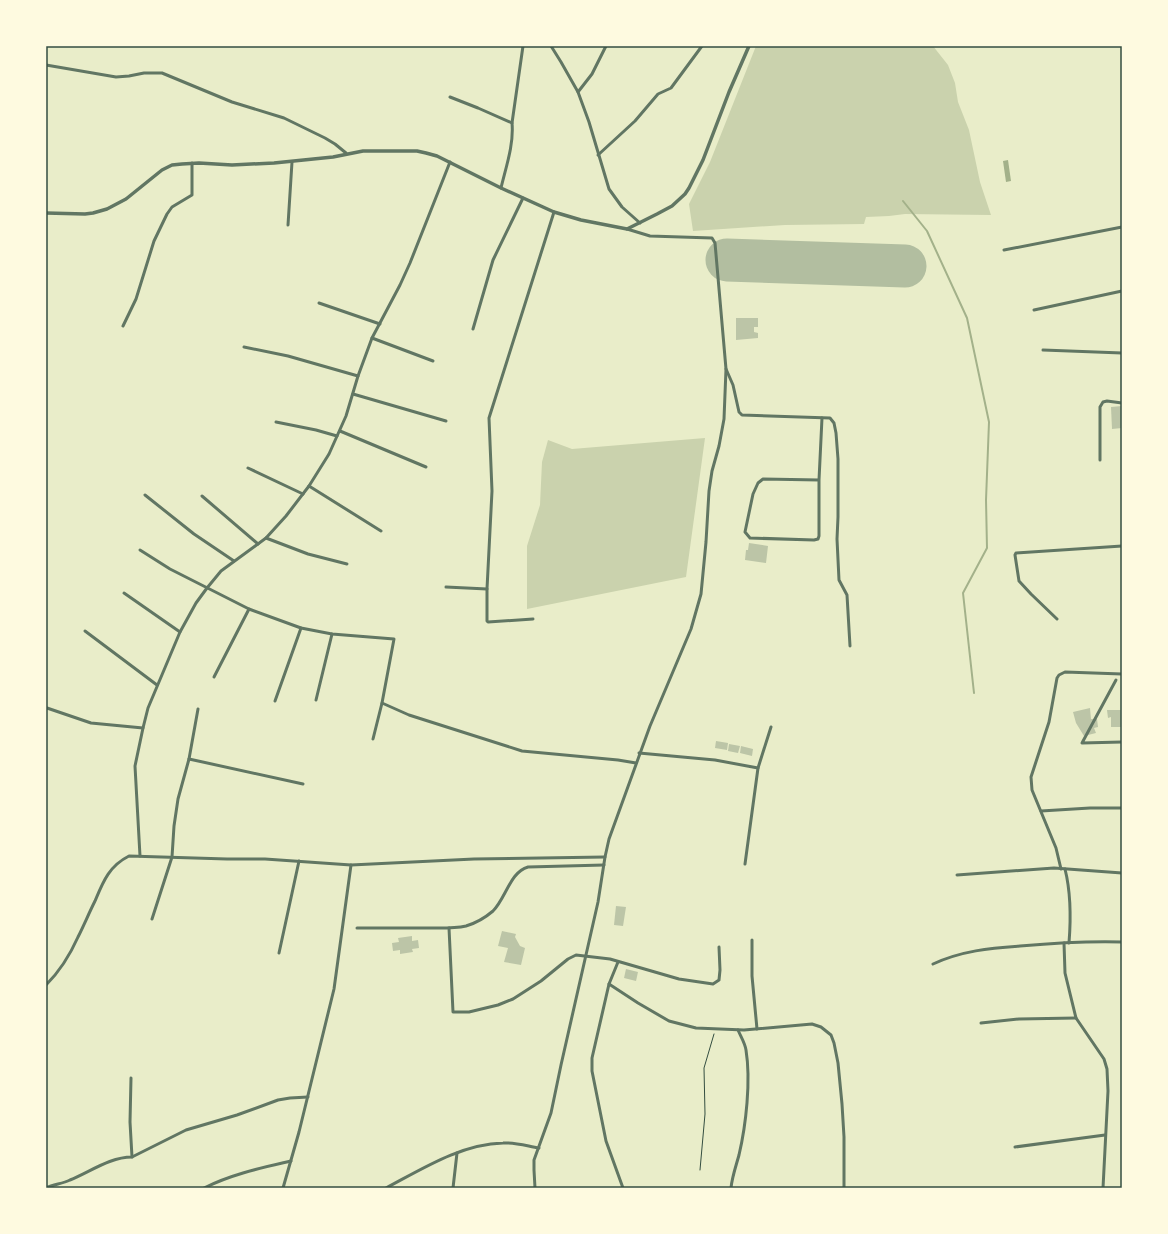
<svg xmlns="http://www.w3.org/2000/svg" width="1168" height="1234" viewBox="0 0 1168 1234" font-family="'Times New Roman',serif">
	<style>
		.green { fill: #cad2ad }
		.water { fill: #a3b18a }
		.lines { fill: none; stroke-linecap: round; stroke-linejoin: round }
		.stream { stroke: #a3b18a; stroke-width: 2 }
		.runway { stroke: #b2bea0; stroke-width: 43 }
		.building { fill: #bcc5a7 }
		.path { stroke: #344e41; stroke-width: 1 }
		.minor { stroke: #617663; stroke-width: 3 }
		.tertiary { stroke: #617663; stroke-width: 3.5 }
		.neatline { fill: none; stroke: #344e41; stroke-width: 1.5 }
	</style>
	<rect width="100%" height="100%" fill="#e9edc9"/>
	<!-- green -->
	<g class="green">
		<polygon points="756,46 933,46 948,65 955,83 958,102 969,130 980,182 991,215 905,214 889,216 866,217 864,224 785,225 693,231 689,204 710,162"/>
		<polygon points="705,438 686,577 527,609 527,546 540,505 542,462 548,440 572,449"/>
	</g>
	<!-- water -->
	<polygon class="water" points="1008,160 1011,181 1006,182 1003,161"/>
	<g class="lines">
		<!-- stream -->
		<polyline class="stream" points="903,201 927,231 967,318 989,422 986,500 987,548 963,593 974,693"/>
		<!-- runway -->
		<polyline class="runway" points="727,260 905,266"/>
	</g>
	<!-- building -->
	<g class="building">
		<polygon points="736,318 758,318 758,327 754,327 754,332 758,333 758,338 736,340"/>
		<polygon points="1122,406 1122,428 1112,429 1111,407"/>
		<polygon points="749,543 768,546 766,563 745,560 746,550 748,550"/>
		<polygon points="1090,708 1091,719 1097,719 1098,727 1094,728 1096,733 1084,736 1076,723 1073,712"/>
		<polygon points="1107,710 1121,710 1122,711 1122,727 1111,727 1111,717 1108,718"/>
		<polygon points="716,741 728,743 727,750 715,748"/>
		<polygon points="729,744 740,746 738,753 728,751"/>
		<polygon points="741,746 753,749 752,756 740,753"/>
		<polygon points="616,906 626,907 623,926 614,925"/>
		<polygon points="502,931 516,934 515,937 520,946 525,948 521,965 504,962 508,948 498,946"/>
		<polygon points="412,936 412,941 418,940 419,948 412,949 413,952 400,954 400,950 393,951 392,943 399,942 398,938"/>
		<polygon points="626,969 638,972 636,981 624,978"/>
	</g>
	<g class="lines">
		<!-- path -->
		<polyline class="path" points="700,1170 705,1114 704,1068 714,1034"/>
		<!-- minor -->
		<g class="minor">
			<polyline points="551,46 561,62 578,92 589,122 609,189 622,207 640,223"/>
			<polyline points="46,65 116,77 129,76 144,73 162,73 232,102 284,118 325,138 335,144 346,153"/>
			<polyline points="578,92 592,74 606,46"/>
			<path d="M450 97 478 108 512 123C514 144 506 167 501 188"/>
			<polyline points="512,123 523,46"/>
			<polyline points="598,155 635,121 658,94 671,88 702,46"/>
			<polyline points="288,225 292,162"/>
			<polyline points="1004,250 1122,227"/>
			<polyline points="319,303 380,324"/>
			<polyline points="1034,310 1122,291"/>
			<polyline points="123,326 136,299 154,241 167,214 172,207 192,195 192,163"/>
			<polyline points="473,329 493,260 523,198"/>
			<polyline points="372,338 433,361"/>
			<polyline points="244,347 288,356 358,376"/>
			<polyline points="1043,350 1122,353"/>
			<polyline points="726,369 733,385 739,412 742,415 830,418 834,423 836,433 838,459 838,517 837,539 839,580 847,595 850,646"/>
			<polyline points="353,394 446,421"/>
			<polyline points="276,422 316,430 337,436"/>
			<polyline points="340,431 426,467"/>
			<polyline points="1100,460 1100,407 1103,402 1107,401 1122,403"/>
			<polyline points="248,468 303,494"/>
			<polyline points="819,480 763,479 758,483 753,494 745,532 750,538 814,540 818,539 819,536 819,480 822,418"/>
			<polyline points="309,486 381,531"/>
			<polyline points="145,495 194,534 234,561"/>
			<polyline points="202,496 258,544"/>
			<polyline points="266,538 308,554 347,564"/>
			<polyline points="140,550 170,569 249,609 301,628 332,634 394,639 382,703 373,739"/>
			<polyline points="446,587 487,589"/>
			<polyline points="124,593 180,632"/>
			<polyline points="533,619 488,622 487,621 487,589 492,491 489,418 554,212"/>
			<polyline points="1057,619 1031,594 1019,581 1015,555 1016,553 1122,546"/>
			<polyline points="85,631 157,685"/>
			<polyline points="214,677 249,609"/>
			<polyline points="1116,680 1082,743 1122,742"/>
			<polyline points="316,700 332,634"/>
			<polyline points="275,701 301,628"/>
			<polyline points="382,703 409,715 522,751 618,760 636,763"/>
			<polyline points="47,708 91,723 143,728 148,708 180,632 196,603 207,588 221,571 266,538 286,516 309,486 329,454 346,416 358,376 372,338 400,285 410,263 450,162"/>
			<polyline points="639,753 715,760 758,768"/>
			<polyline points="189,759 303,784"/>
			<polyline points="1041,811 1090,808 1122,808"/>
			<polyline points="140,856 135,766 143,728"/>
			<polyline points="745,864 758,768 771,727"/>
			<polyline points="1061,869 1056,848 1032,790 1031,777 1049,722 1057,678 1059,675 1065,672 1122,674"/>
			<path d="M1065 869C1071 893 1071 918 1069 943"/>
			<polyline points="957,875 1054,868 1122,873"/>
			<polyline points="152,919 172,857 174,826 178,799 189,759 198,709"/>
			<path d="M357 928C379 928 402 928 424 928 438 928 453 929 466 926 476 923 486 917 493 911 506 898 510 872 528 867L604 865"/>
			<polyline points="449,928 453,1012 469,1012 498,1005 513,999 541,981 568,959 576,955 610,959 679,979 713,984 719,980 720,970 719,947"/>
			<polyline points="752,940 752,976 757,1029"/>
			<polyline points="1064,943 1065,973 1076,1018 1104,1059 1107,1069 1108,1091 1103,1188"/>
			<polyline points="279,953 299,861"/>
			<polyline points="618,962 609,984 592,1058 592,1071 606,1141 623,1188"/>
			<path d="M933 964C961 951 990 948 1020 946 1054 943 1088 941 1122 942"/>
			<polyline points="609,984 638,1003 669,1021 696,1028 744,1030 812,1024 821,1027 831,1035 834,1043 838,1063 842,1104 844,1137 844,1188"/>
			<path d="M46 985C60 971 70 955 78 937 84 925 89 913 95 901 103 882 109 866 129 856L227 859H265L351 865 474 859 605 857"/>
			<polyline points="981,1023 1019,1019 1076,1018"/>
			<polyline points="131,1078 130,1122 132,1157"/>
			<polyline points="1015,1147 1105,1135"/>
			<path d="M46 1188C54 1184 62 1184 70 1180 90 1172 110 1157 132 1157L186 1130 237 1115 278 1100 290 1098 308 1097"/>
			<path d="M204 1188C232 1174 261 1168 291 1161"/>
			<polyline points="283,1188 299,1132 334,989 351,865"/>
			<path d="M386 1188C422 1169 461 1144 503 1143 515 1142 527 1146 539 1148"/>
			<polyline points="453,1188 457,1153"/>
			<polyline points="535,1188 534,1170 534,1160 551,1113 561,1065 598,902 605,857 609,839 650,726 691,629 701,594 706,542 709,491 712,471 719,446 724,419 726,369 715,243 712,238 650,236 627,229"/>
			<path d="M731 1188C732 1177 736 1166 739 1155 746 1125 751 1081 746 1050 745 1043 741 1037 738 1030"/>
		</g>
		<!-- tertiary -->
		<polyline class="tertiary" points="46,213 85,214 93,213 107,209 126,199 162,170 172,165 182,164 199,163 232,165 274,163 333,157 363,151 417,151 426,153 437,156 501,188 554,212 581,220 627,229 657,214 672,206 685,194 689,188 703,160 729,92 749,46"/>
	</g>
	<!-- border -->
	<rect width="1168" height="1234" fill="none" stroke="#fefae0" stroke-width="94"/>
	<rect x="47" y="47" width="1074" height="1140" class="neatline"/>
</svg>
